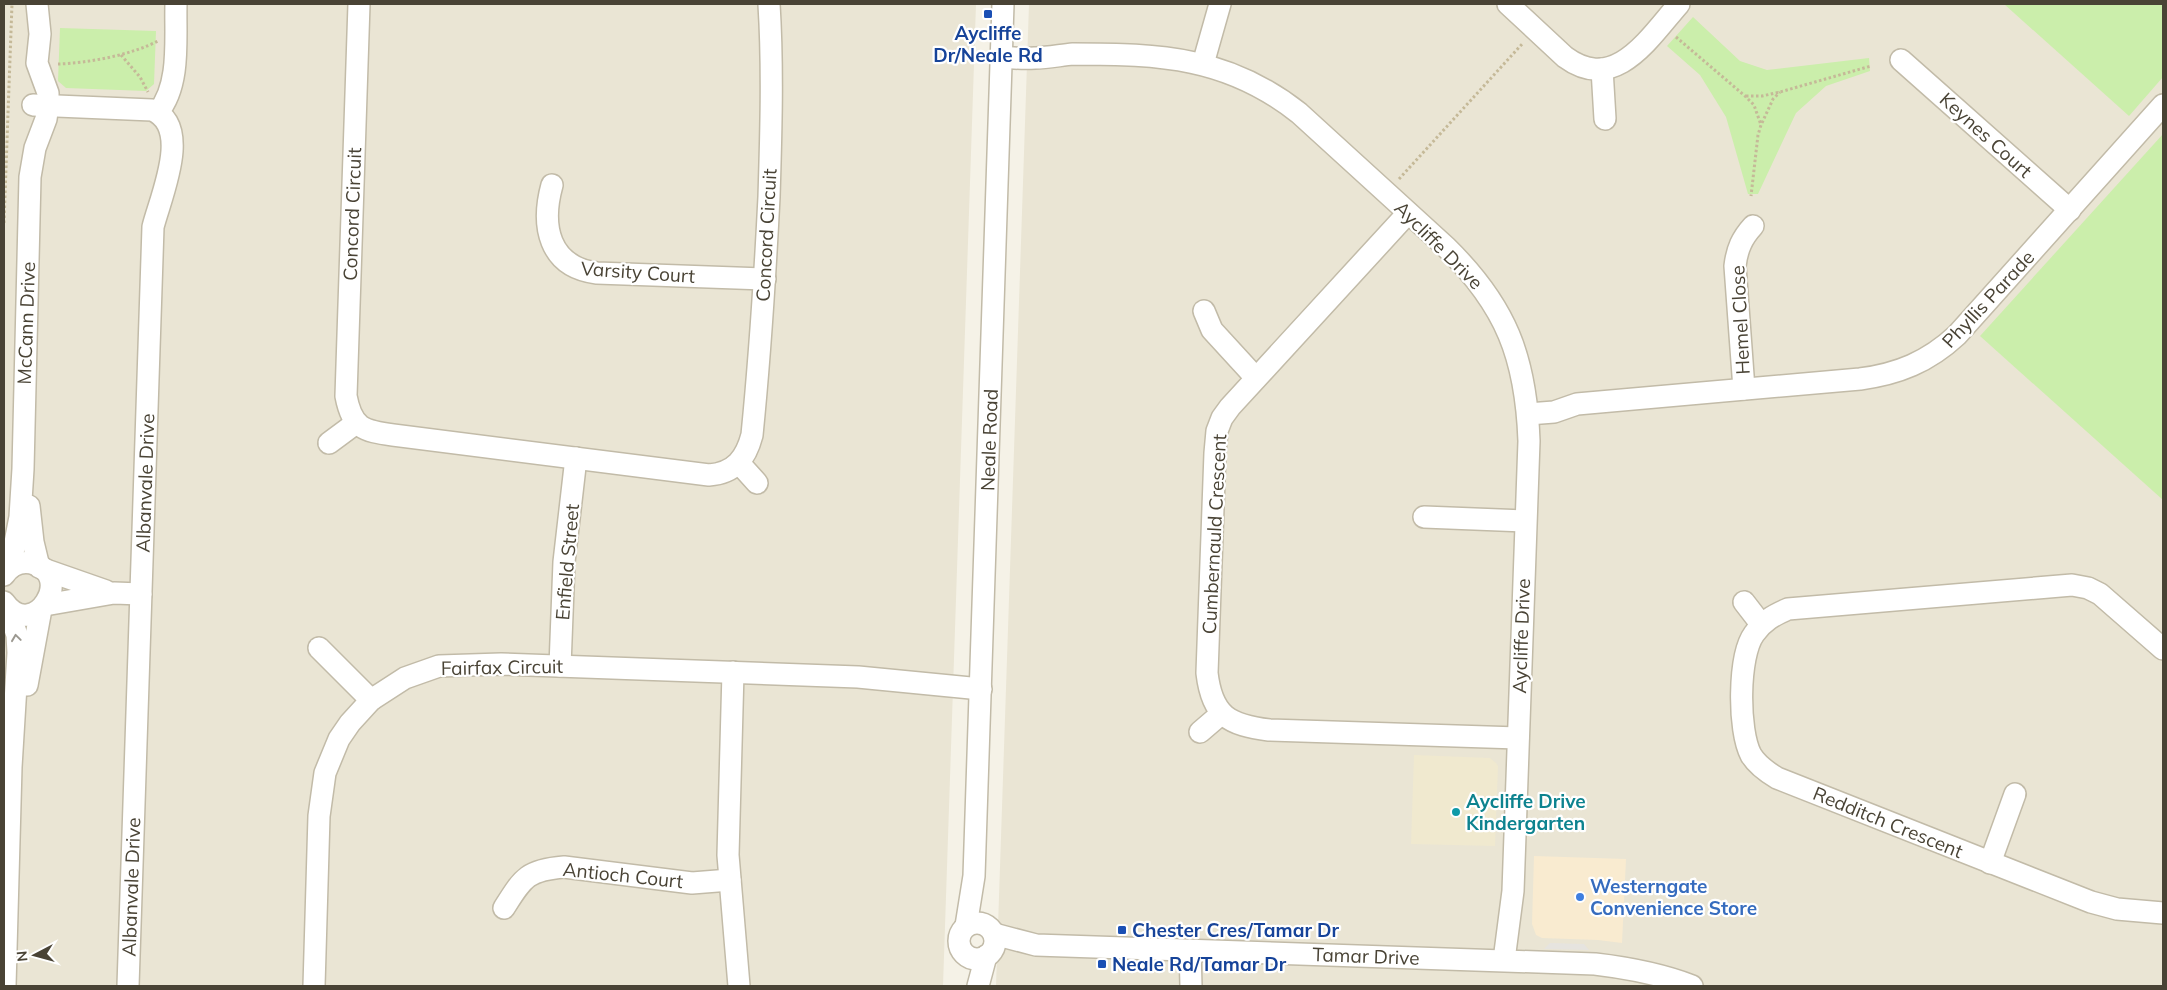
<svg xmlns="http://www.w3.org/2000/svg" width="2167" height="990" viewBox="0 0 2167 990" font-family="Mulish,sans-serif">
	<style>
		.residential { fill: #eae5d4 }
		.commercial { fill: #f9ebd0 }
		.education { fill: #f0e9cf }
		.green { fill: #cbeeab }
		.parking { fill: #e6e4df }
		.lines { fill: none; stroke-linecap: round; stroke-linejoin: round }
		.minor-casing { stroke: #c2bba8; stroke-width: 24 }
		.path { stroke: #c5b998; stroke-width: 3; stroke-dasharray: 2.5 2.5; stroke-linecap: butt }
		.minor { stroke: #fff; stroke-width: 21 }
		.oneway { stroke: #9b9890 }
		.transit-dot { fill: #1a4fb4; stroke: #fff; stroke-width: 2 }
		.culture-dot { fill: #0f9aa8; stroke: #fff; stroke-width: 2 }
		.shop-dot { fill: #3f7fe0; stroke: #fff; stroke-width: 2 }
		.labels { text-anchor: middle; stroke-width: 4.5; stroke-linejoin: round; paint-order: stroke }
		.transit-label { font-size: 19px; font-weight: bold; fill: #164399; stroke: #fff; text-anchor: start }
		.street-label { font-size: 19px; fill: #494335; stroke: #fff }
		.culture-label { font-size: 19px; font-weight: bold; fill: #0d838f; stroke: #fff; text-anchor: start }
		.shop-label { font-size: 19px; font-weight: bold; fill: #366cbe; stroke: #fff; text-anchor: start }
	</style>
	<rect width="100%" height="100%" fill="#f5f2e7"/>
	<!-- residential -->
	<g class="residential">
		<polygon points="4,4 976,4 943,986 4,986"/>
		<polygon points="1029,4 2163,4 2163,986 996,986"/>
	</g>
	<!-- commercial -->
	<polygon class="commercial" points="1534,856 1626,859 1622,943 1598,940 1542,938 1536,935 1532,924"/>
	<!-- education -->
	<polygon class="education" points="1414,755 1490,758 1496,763 1498,766 1495,846 1411,844"/>
	<!-- green -->
	<g class="green">
		<polygon points="2004,4 2163,4 2163,77 2129,116"/>
		<polygon points="1693,17 1740,61 1767,70 1869,58 1870,71 1826,86 1796,113 1758,194 1748,194 1726,117 1700,75 1667,46"/>
		<polygon points="60,28 156,31 154,84 146,91 66,88 58,81"/>
		<polygon points="2163,134 2163,500 1980,336"/>
	</g>
	<!-- parking -->
	<polygon class="parking" points="1550,943 1584,944 1589,950 1544,949"/>
	<g class="lines">
		<defs>
			<g id="minor">
				<path d="M359 4 346 396C352 428 363 431 393 435L709 475C735 473 746 458 752 435 760 355 765 276 769 197 771 133 773 68 769 4"/>
				<path d="M1508 4 1565 57C1615 94 1649 38 1679 4"/>
				<path d="M1001 57C1012 58 1024 59 1035 58 1048 58 1061 55 1073 54 1161 54 1228 57 1299 113L1446 247C1506 306 1526 357 1529 441L1513 891 1504 960"/>
				<polyline points="1901,60 2070,210"/>
				<polyline points="1203,64 1220,4"/>
				<polyline points="1602,69 1605,119"/>
				<path d="M33 105 152 110C193 126 160 198 153 227L128 986"/>
				<path d="M158 112C181 85 175 37 176 4"/>
				<path d="M552 185C541 225 548 267 597 273L765 279"/>
				<path d="M1408 213 1230 407 1222 418 1217 431 1215 453 1207 673C1212 716 1229 725 1269 730L1518 738"/>
				<polyline points="1204,311 1212,330 1256,378"/>
				<path d="M1744 389 1735 266C1737 249 1742 238 1753 226"/>
				<path d="M1528 414 1554 412 1577 404 1860 379C1898 374 1928 362 1957 335L2163 105"/>
				<polyline points="329,443 356,423"/>
				<polyline points="739,463 757,483"/>
				<polyline points="29,506 33,542 39,567"/>
				<polyline points="1424,517 1525,521"/>
				<polyline points="10,568 20,517 23,469 30,177 35,148 46,119 48,105 48,93 37,63 40,34 37,4"/>
				<polyline points="43,569 106,591"/>
				<path d="M4 575C10 566 20 561 31 563 77 573 34 644 4 602"/>
				<polyline points="1744,602 1761,624"/>
				<polyline points="45,605 114,593 141,594"/>
				<polyline points="319,648 371,700"/>
				<path d="M2163 649 2100 594 2088 588 2072 585 1788 609C1774 615 1763 621 1754 634 1738 656 1738 731 1751 755 1757 765 1767 772 1777 778L2091 902 2117 909 2163 913"/>
				<polyline points="560,666 564,562 576,458"/>
				<polyline points="733,672 728,855 739,986"/>
				<polyline points="27,685 41,609"/>
				<polyline points="1200,732 1221,714"/>
				<polyline points="1990,863 2015,794"/>
				<path d="M504 908C523 878 527 870 564 867L692 883 730 880"/>
				<circle cx="977" cy="941" r="18"/>
				<polyline points="966,926 974,876 1003,4"/>
				<path d="M994 934 1036 945 1595 964C1629 968 1661 974 1692 986"/>
				<polyline points="1190,950 1191,986"/>
				<polyline points="5,986 11,767 18,653 17,635 7,607"/>
				<polyline points="314,986 319,816 325,773 339,739 350,723 371,700 405,678 439,666 501,664 858,677 981,689"/>
				<polyline points="978,986 986,956"/>
			</g>
		</defs>
		<!-- minor casing -->
		<use href="#minor" class="minor-casing"/>
		<!-- path -->
		<g class="path">
			<polyline points="1676,37 1745,96 1754,105 1761,125 1758,135 1751,196"/>
			<polyline points="121,55 140,77 148,92"/>
			<path d="M58 64C88 63 131 55 158 41"/>
			<polyline points="1746,96 1762,96 1780,92 1871,66"/>
			<polyline points="1762,123 1773,99 1780,92"/>
			<polyline points="1399,179 1523,43"/>
			<polyline points="4,223 12,4"/>
		</g>
		<!-- minor -->
		<use href="#minor" class="minor"/>
	</g>
	<!-- one-way arrows -->
	<defs><path id="oneway-chevron" d="M-2-3.5L2.5 0L-2 3.5" fill="none" stroke-width="1.6" stroke-linecap="round" stroke-linejoin="round" transform="scale(1.25)"/></defs>
	<use class="oneway" href="#oneway-chevron" transform="translate(16 638) rotate(-98)"/>
	<!-- markers -->
	<g class="transit-dot">
		<rect x="983" y="9" width="10" height="10" rx="2.5"/>
		<rect x="1117" y="925" width="10" height="10" rx="2.5"/>
		<rect x="1097" y="959" width="10" height="10" rx="2.5"/>
	</g>
	<circle class="culture-dot" cx="1456" cy="812" r="5"/>
	<circle class="shop-dot" cx="1580" cy="897" r="5"/>
	<g class="labels">
		<!-- transit labels -->
		<g class="transit-label">
			<text x="988" y="40" text-anchor="middle">Aycliffe<tspan x="988" dy="22">Dr/Neale Rd</tspan></text>
			<text x="1132" y="937">Chester Cres/Tamar Dr</text>
			<text x="1112" y="971">Neale Rd/Tamar Dr</text>
		</g>
		<!-- street labels -->
		<g class="street-label">
			<text transform="translate(1986 135) rotate(42)" y="7">Keynes Court</text>
			<text transform="translate(352 214) rotate(-88)" y="7">Concord Circuit</text>
			<text transform="translate(766 235) rotate(-87)" y="7">Concord Circuit</text>
			<text transform="translate(1439 245) rotate(45)" y="7">Aycliffe Drive</text>
			<text transform="translate(638 272) rotate(4)" y="7">Varsity Court</text>
			<text transform="translate(1988 299) rotate(-47)" y="7">Phyllis Parade</text>
			<text transform="translate(1740 320) rotate(-93)" y="7">Hemel Close</text>
			<text transform="translate(26 323) rotate(-88)" y="7">McCann Drive</text>
			<text transform="translate(989 440) rotate(-88)" y="7">Neale Road</text>
			<text transform="translate(145 483) rotate(-88)" y="7">Albanvale Drive</text>
			<text transform="translate(1214 534) rotate(-87)" y="7">Cumbernauld Crescent</text>
			<text transform="translate(567 562) rotate(-85)" y="7">Enfield Street</text>
			<text transform="translate(1521 636) rotate(-88)" y="7">Aycliffe Drive</text>
			<text transform="translate(502 667) rotate(-1)" y="7">Fairfax Circuit</text>
			<text transform="translate(1888 822) rotate(22)" y="7">Redditch Crescent</text>
			<text transform="translate(623 875) rotate(6)" y="7">Antioch Court</text>
			<text transform="translate(131 887) rotate(-88)" y="7">Albanvale Drive</text>
			<text transform="translate(1366 956) rotate(2)" y="7">Tamar Drive</text>
		</g>
		<!-- culture labels -->
		<g class="culture-label">
			<text x="1466" y="808">Aycliffe Drive<tspan x="1466" dy="22">Kindergarten</tspan></text>
		</g>
		<!-- shop labels -->
		<g class="shop-label">
			<text x="1590" y="893">Westerngate<tspan x="1590" dy="22">Convenience Store</tspan></text>
		</g>
	</g>
	<!-- border -->
	<rect width="2167" height="990" fill="none" stroke="#494335" stroke-width="10"/>
	<!-- north arrow -->
	<g transform="translate(35 955) rotate(264)" stroke="#ffffff" stroke-width="4" paint-order="stroke">
	<path d="M0-4L9 19L0 12L-9 19Z" fill="#494335"/>
	<text y="-8" font-size="14" font-weight="bold" text-anchor="middle" fill="#494335">N</text>
	</g>
</svg>
